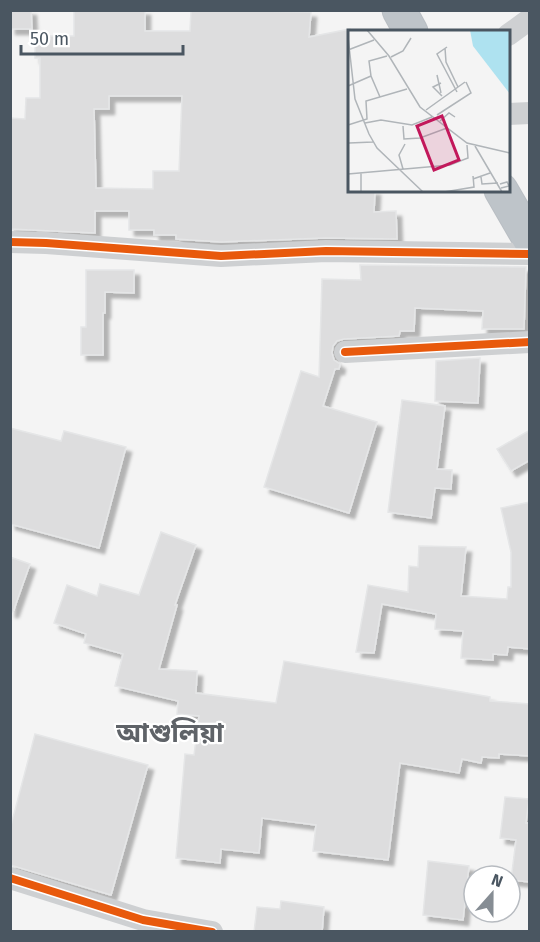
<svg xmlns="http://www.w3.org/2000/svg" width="540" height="942" viewBox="0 0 540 942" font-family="'Fira Sans','Noto Sans Bengali',sans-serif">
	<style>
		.building { fill: #ddddde; stroke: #e5e6e7; stroke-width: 1.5; fill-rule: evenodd; filter: url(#shadow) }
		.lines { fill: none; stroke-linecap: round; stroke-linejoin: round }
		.highway-casing { stroke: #b9bec3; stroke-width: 35 }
		.minor { stroke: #ced0d2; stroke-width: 22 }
		.highway { stroke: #bec4c9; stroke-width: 33 }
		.cycleway-casing { stroke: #fff; stroke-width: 11 }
		.cycleway { stroke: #e8590c; stroke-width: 8 }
		.labels { text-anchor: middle; stroke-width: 4.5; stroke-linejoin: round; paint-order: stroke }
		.district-label { font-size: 27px; font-weight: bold; fill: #5f6368; stroke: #fff }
		.inset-road { fill: none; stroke: #b0b5b9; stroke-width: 1.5 }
		.view { fill: #c2185b; fill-opacity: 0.15; stroke: #c2185b; stroke-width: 3 }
		.inset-edge { fill: none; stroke: #4a5661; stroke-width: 3 }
	</style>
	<defs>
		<filter id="shadow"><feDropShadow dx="5.5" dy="5.5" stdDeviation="1.5" flood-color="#0004"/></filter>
	</defs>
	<rect width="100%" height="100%" fill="#f4f4f4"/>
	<!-- building -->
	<g class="building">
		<polygon points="10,10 31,10 32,29 10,29"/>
		<path d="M74 10H145V31H190L191 10 311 12 309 37 350 29V190H375L374 212 396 211 397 239 325 238 221 242 176 239V235H154V230H129V211H95V233L10 229V118L25 119 26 98H40V58H35V36H74ZM109 96H182L179 171H153V189L96 188 94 109H109Z"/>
		<polygon points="360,265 526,267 524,329 482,329 483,311 415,308 414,331 400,331 399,336 344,339 337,341 333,346 332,353 334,360 340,364 339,369 335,369 323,406 377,422 349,513 264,487 301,371 319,377 322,279 361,280"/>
		<polygon points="86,270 134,270 134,293 105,292 105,313 103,313 103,355 81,355 81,327 86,327"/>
		<polygon points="480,358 478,403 435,401 436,361"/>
		<polygon points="402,400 445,406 437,469 452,470 451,489 435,488 431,518 388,512"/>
		<polygon points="10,428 61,441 64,431 126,447 99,548 10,524"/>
		<polygon points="530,430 530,460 511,471 497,449"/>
		<polygon points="530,502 530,649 508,647 507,655 493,654 493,660 461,658 463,631 435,629 436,614 382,604 374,653 356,652 368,585 408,592 409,566 418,567 419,546 466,547 461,596 507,599 508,587 511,587 511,552 501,508"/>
		<polygon points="161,532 196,545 175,605 177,605 159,669 197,671 196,693 276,703 284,661 490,697 490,701 530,704 530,756 499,754 499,758 482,757 481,763 462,759 459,773 400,763 388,860 313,851 316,825 262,818 259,853 221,849 220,863 176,858 185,754 194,755 199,716 177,714 178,701 115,686 123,654 84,643 86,634 54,623 67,585 97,596 100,584 139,595"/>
		<polygon points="10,557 30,564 13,612 10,612"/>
		<polygon points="35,734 148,765 111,895 10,865 10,829"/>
		<polygon points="505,797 529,799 526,823 530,823 530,882 511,880 516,840 500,838"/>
		<polygon points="428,861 469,866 463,920 423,915"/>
		<polygon points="281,901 324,907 322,932 254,932 257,907 280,909"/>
	</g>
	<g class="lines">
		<defs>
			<g id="highway">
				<polyline points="399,10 411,32"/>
				<polyline points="501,190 530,240"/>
			</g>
		</defs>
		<!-- highway casing -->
		<use href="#highway" class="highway-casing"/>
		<!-- minor -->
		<g class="minor">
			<polyline points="508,35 530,19"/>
			<polyline points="508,114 530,113"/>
			<polyline points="10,242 46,243 221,256 326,251 530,254"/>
			<polyline points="345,352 530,342"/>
			<polyline points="10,878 143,920 212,932"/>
		</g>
		<!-- highway -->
		<use href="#highway" class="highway"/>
		<defs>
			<g id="cycleway">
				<polyline points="10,242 46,243 221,256 326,251 530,254"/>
				<polyline points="345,352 530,342"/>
				<polyline points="10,878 143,920 212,932"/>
			</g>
		</defs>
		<!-- cycleway casing -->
		<use href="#cycleway" class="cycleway-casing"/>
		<!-- cycleway -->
		<use href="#cycleway" class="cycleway"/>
	</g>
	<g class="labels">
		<!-- district labels -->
		<g class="district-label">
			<text x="170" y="742">আশুলিয়া</text>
		</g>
	</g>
	<!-- overview -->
	<g transform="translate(348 30)">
		<rect width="162" height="162" fill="#f4f4f4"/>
		<path d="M122 0H162V64L125 16Z" fill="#aee2f0"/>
		<path class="inset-road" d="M19 0 41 26 72 77 119 113 162 123M0 7 7 69 21 104 29 118 75 162M99 17 89 24 109 62M97 18 98 32 110 57M0 20 26 10M43 27 55 21 63 8M89 45 93 63M93 53 85 57 94 66M0 56 23 46M32 67 23 46 21 31 39 26M78 80 117 52M89 85 123 63 118 52M92 91 101 83 107 87M17 93 33 90 64 95 84 87M0 95 19 89 18 71 59 59M55 96 56 109 72 108 99 98M1 113 25 112M127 116 154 162M55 139 51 125 57 114M13 143V162M0 144 102 135 120 128 119 115M133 147 134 154 150 153M125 149 142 143M152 154 159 152 161 156 153 158M96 162 126 157 125 146"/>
		<path class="view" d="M94 86 111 130 86 140 69 96Z"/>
		<rect width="162" height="162" class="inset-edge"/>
	</g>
	<!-- border -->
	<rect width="540" height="942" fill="none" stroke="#4a5661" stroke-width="24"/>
	<!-- north arrow -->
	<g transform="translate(492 894) rotate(21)"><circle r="28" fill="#ffffff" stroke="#b7bbc0" stroke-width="1.5"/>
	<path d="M0-4.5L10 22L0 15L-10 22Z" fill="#868d94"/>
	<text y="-9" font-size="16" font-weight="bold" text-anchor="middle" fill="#4a5661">N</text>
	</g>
	<!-- scale -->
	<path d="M21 45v9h162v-9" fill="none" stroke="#4a5661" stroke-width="3"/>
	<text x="30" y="45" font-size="18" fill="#4a5661" stroke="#ffffff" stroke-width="4.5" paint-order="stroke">50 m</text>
</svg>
